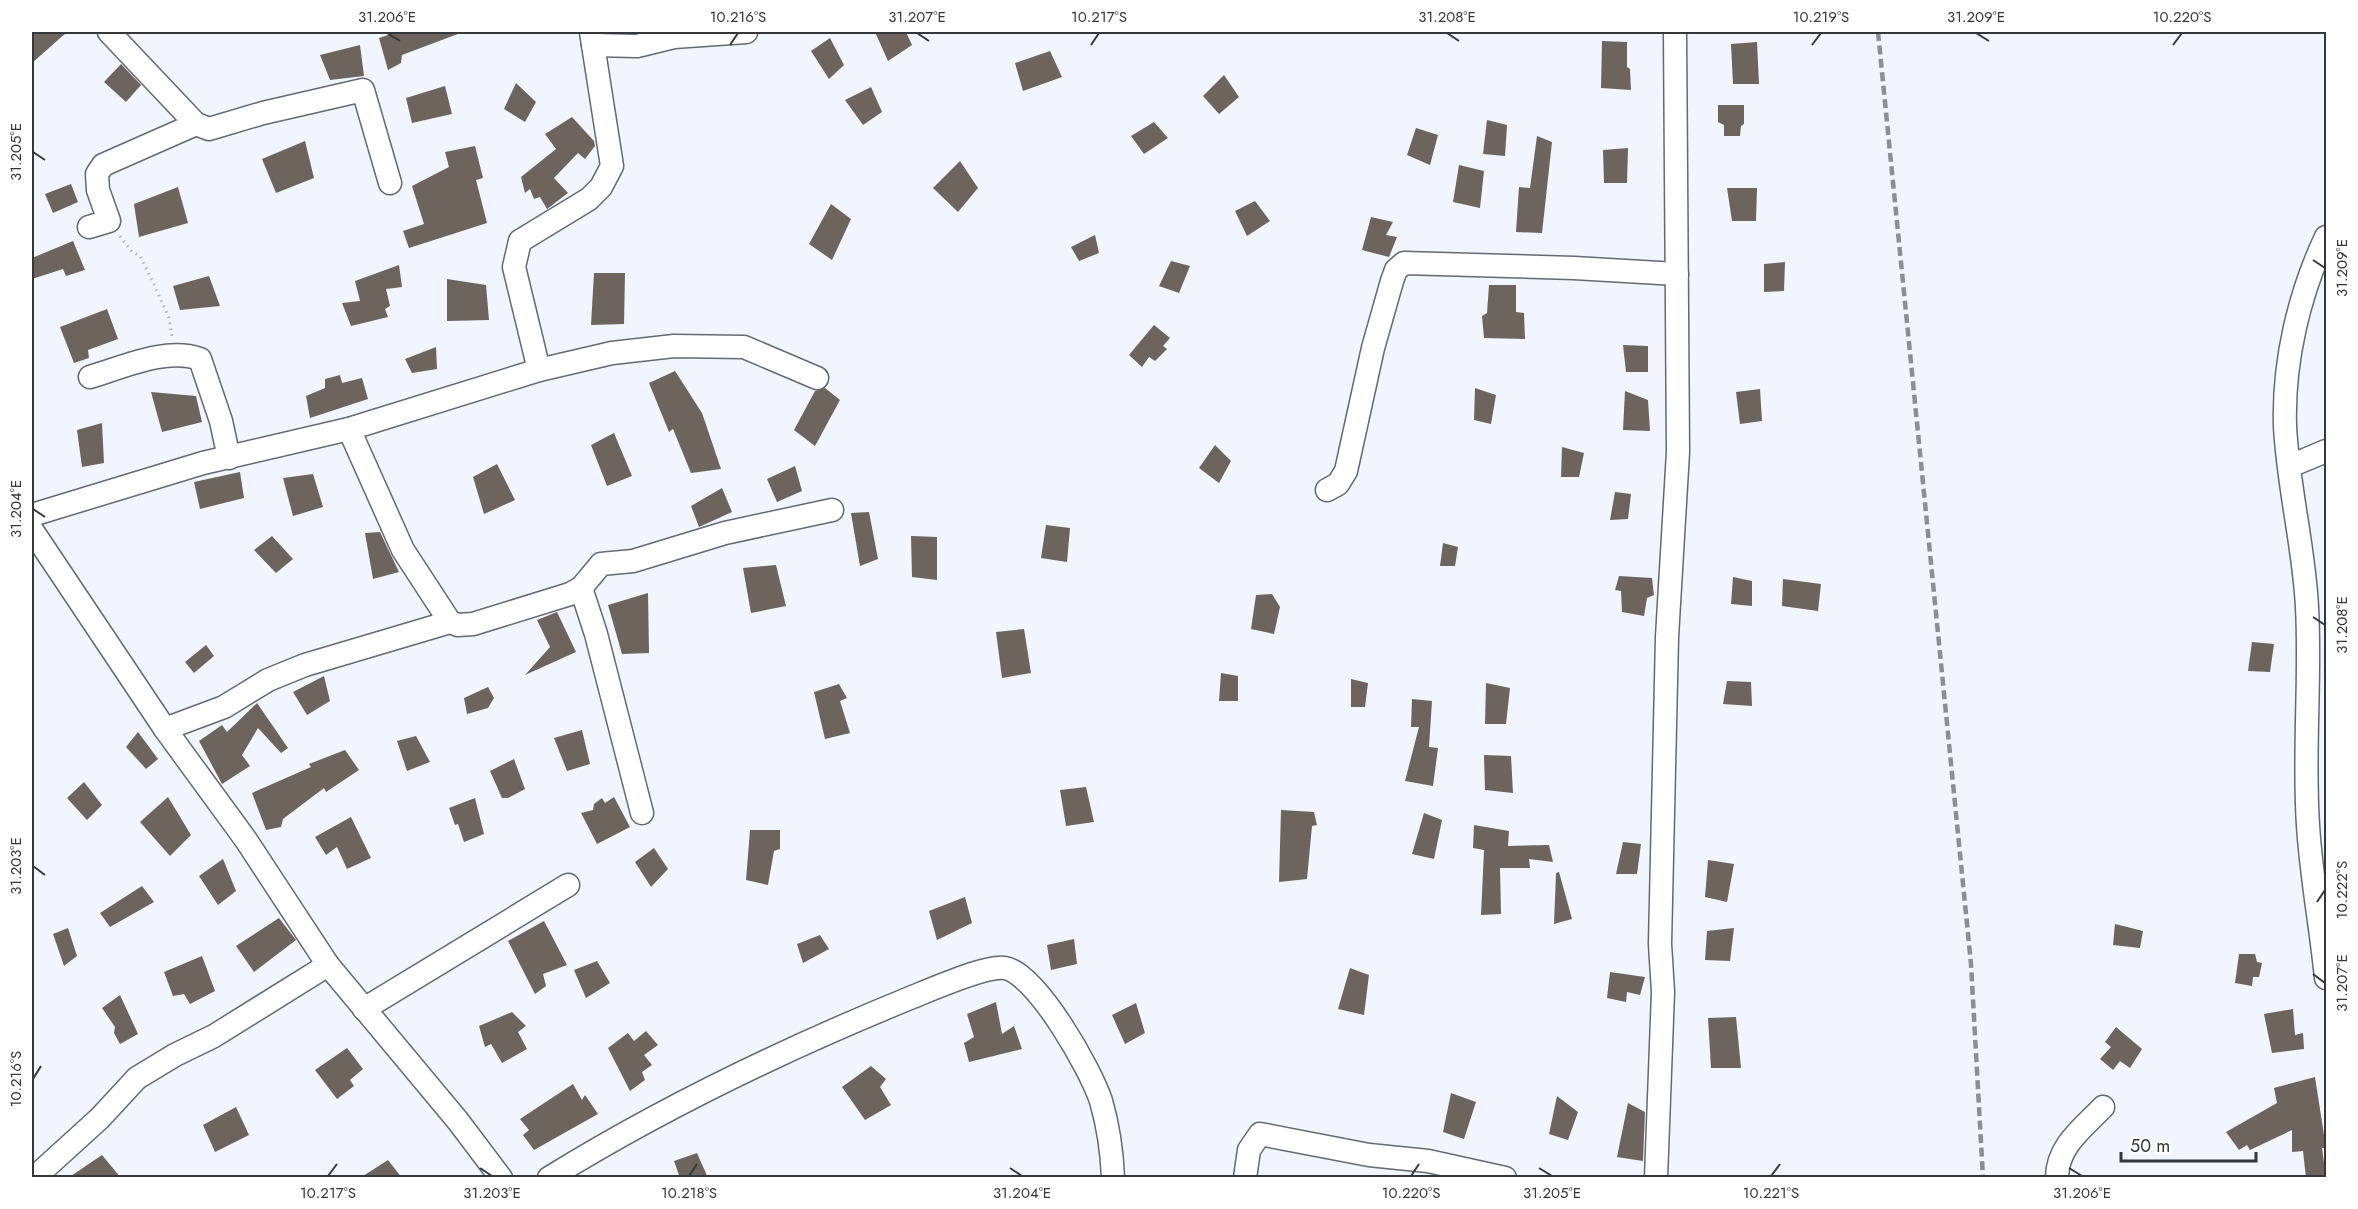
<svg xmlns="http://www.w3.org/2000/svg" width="2358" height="1209" viewBox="0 0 2358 1209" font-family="Jost,sans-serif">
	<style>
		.building { fill: #6d645e }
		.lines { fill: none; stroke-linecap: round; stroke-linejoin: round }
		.minor-casing { stroke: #646972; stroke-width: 25 }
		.path { stroke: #b1b5bc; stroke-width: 3; stroke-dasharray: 1.5 4.5; stroke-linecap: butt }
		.minor { stroke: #fff; stroke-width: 22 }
		.rail { stroke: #8b8f95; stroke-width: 4.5; stroke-dasharray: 9 4.5; stroke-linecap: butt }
		.ticks { fill: none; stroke: #35373b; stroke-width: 2 }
		.neatline { fill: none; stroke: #35373b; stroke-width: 2 }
		.ticks-label { font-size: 15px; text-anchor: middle; fill: #35373b }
	</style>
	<rect width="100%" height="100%" fill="#f0f5fe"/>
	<!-- building -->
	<g class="building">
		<polygon points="32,32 67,32 32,63"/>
		<polygon points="397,32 463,32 402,55 401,63 388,70 379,38"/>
		<polygon points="875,32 906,32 912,45 888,61"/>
		<polygon points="830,38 844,65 829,79 811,51"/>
		<polygon points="1602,41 1627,42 1627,67 1630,69 1631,90 1601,88"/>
		<polygon points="1757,42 1759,84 1733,84 1731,44"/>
		<polygon points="360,45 364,76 330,80 320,55"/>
		<polygon points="1050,51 1062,77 1023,91 1015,63"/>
		<polygon points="121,64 141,85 126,102 104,82"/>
		<polygon points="1224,75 1239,97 1219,114 1203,96"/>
		<polygon points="516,83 536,102 525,122 504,109"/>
		<polygon points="445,86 452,114 412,123 406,98"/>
		<polygon points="871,87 882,112 863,125 845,100"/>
		<polygon points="1718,105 1744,105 1744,124 1741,126 1740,136 1724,136 1724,125 1718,122"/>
		<polygon points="572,117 594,141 595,146 585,159 578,153 554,178 568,193 547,209 540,197 534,199 530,189 525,193 521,177 556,149 545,134"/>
		<polygon points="1487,120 1507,125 1505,156 1483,154"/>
		<polygon points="1154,122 1168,138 1144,154 1131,136"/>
		<polygon points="1416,128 1438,135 1430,165 1407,155"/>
		<polygon points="1537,136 1552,142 1542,233 1516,232 1519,187 1530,188"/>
		<polygon points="305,141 314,178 276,193 262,159"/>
		<polygon points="475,146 483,178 476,180 487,223 409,248 403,231 424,224 412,186 449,167 445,152"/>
		<polygon points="1628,148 1627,183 1604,183 1603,150"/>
		<polygon points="960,161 978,188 958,212 933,188"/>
		<polygon points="1459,165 1484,171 1480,208 1453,202"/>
		<polygon points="71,184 78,202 53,213 45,194"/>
		<polygon points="178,187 188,223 139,237 134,204"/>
		<polygon points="1727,188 1757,188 1756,221 1732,221"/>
		<polygon points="1255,201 1270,221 1247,236 1235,211"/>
		<polygon points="831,204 851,219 832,260 809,244"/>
		<polygon points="1371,217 1393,222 1386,235 1397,237 1389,257 1362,250"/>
		<polygon points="1095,235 1099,253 1079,261 1071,247"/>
		<polygon points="73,241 85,270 66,276 63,269 32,279 32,258"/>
		<polygon points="1171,261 1190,266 1179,293 1159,286"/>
		<polygon points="1785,262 1784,291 1764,292 1764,264"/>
		<polygon points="399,265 402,287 386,289 390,306 385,309 388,317 351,326 342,303 360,301 355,281"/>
		<polygon points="594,273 625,273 624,324 591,325"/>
		<polygon points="209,276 220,306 180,310 173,286"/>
		<polygon points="447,279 486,285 489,320 447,321"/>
		<polygon points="1489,285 1516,285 1516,312 1524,313 1525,339 1484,338 1482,316 1487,313"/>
		<polygon points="107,309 118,339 88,350 89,358 74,363 60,327"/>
		<polygon points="1154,325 1170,338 1163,346 1167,349 1155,361 1149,357 1142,367 1129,355"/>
		<polygon points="1623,345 1648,346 1648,372 1626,372"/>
		<polygon points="436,347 437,369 412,373 405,359"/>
		<polygon points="675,371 702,413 721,469 691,473 673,429 669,432 649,383"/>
		<polygon points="340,375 342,383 362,378 368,399 310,418 306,396 325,388 325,379"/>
		<polygon points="825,388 840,400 815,446 794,430 815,391"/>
		<polygon points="1475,388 1496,395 1491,424 1474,420"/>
		<polygon points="1760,389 1762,421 1740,424 1736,392"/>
		<polygon points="1625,391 1648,400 1650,431 1623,430"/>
		<polygon points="151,392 196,396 202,422 162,432"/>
		<polygon points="102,423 104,463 82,467 77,430"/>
		<polygon points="614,433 632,476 607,486 591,445"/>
		<polygon points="1215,445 1231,461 1219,483 1199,468"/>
		<polygon points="1562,447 1584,453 1579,477 1561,477"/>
		<polygon points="497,464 515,500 484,514 473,477"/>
		<polygon points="795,466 802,491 777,502 767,479"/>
		<polygon points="240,472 244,498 200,509 194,482"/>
		<polygon points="313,474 323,507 293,516 283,478"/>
		<polygon points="722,488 732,512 699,527 691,506"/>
		<polygon points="1615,492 1631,494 1628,519 1610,520"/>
		<polygon points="869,512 878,559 860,566 851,513"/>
		<polygon points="1046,525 1070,528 1067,562 1041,558"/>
		<polygon points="380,532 399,572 373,579 365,533"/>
		<polygon points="272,536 293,559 276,573 254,550"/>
		<polygon points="911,536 937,537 937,580 912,577"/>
		<polygon points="1443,543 1458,547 1455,566 1440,566"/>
		<polygon points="776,565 786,606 751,613 743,568"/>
		<polygon points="1619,576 1652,578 1654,595 1647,598 1644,616 1622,612 1621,591 1615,590"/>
		<polygon points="1733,577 1752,581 1752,606 1731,604"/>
		<polygon points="1783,579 1821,584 1818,611 1782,606"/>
		<polygon points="648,593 649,653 622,654 608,605"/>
		<polygon points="1272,594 1280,607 1274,634 1251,629 1256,595"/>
		<polygon points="557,612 576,652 525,675 550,647 537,620"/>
		<polygon points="1024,629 1031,673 1002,678 996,632"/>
		<polygon points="2252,642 2274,644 2270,672 2248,671"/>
		<polygon points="206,645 214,656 194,673 185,662"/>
		<polygon points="1221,673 1238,676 1238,701 1219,701"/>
		<polygon points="324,676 330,701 307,715 293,692"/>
		<polygon points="1351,679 1368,683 1365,707 1351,707"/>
		<polygon points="1727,681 1751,682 1752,706 1723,704"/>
		<polygon points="1486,683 1510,688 1506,724 1485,724"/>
		<polygon points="839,684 847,698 840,701 850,733 825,739 814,692"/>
		<polygon points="488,687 494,698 488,708 467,714 464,698"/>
		<polygon points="1412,699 1432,701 1429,747 1438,748 1433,786 1405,781 1419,727 1411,727"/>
		<polygon points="257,703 288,748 281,753 258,728 242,755 250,766 222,784 199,741 222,725 227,732"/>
		<polygon points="582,730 590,764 567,771 554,738"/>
		<polygon points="138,732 158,759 146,769 126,747"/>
		<polygon points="416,736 430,762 407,771 397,741"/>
		<polygon points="345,750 359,770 326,792 324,788 283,819 281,827 266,830 252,793 311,767 309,764"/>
		<polygon points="1484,755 1511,756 1513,793 1485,790"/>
		<polygon points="514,759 525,789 508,798 502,798 490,771"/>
		<polygon points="84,782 102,805 87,820 67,798"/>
		<polygon points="1086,787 1094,822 1066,826 1060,790"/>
		<polygon points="168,797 191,835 170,856 140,822"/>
		<polygon points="614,797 630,827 597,844 581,813 593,810 594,804 602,798 605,803"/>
		<polygon points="475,798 484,834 464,842 458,824 455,825 449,808"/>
		<polygon points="1281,810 1314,812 1317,825 1312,826 1307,879 1279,882"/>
		<polygon points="1424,813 1442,820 1434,859 1412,854"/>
		<polygon points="351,817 371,858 347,869 337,847 326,855 315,837"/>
		<polygon points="1474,825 1509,831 1508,846 1549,845 1553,862 1529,859 1530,868 1500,868 1501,914 1481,915 1484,850 1473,848"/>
		<polygon points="750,830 780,830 780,849 774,851 768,885 746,880"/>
		<polygon points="1623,842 1641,844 1637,874 1616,874"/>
		<polygon points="654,848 668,869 651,887 635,862"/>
		<polygon points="223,859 236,891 218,905 199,876"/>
		<polygon points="1708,860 1734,864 1727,902 1705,897"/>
		<polygon points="1559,872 1572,919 1554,924 1556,873"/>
		<polygon points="142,886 154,902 110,927 100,913"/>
		<polygon points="965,897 972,923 937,940 929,911"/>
		<polygon points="279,918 296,940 254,972 236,946"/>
		<polygon points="544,921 567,965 543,974 546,986 535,994 508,941"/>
		<polygon points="2115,924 2143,931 2140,948 2113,945"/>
		<polygon points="68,928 77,956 64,966 53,934"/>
		<polygon points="1734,928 1730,961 1705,960 1707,931"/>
		<polygon points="820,935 829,949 803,963 797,944"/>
		<polygon points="1074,939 1077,964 1051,970 1047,945"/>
		<polygon points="2239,954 2255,954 2257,962 2262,963 2259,977 2253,977 2252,986 2235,983"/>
		<polygon points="202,956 215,991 190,1004 184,994 173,996 164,972"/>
		<polygon points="597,961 610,983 586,998 574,970"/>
		<polygon points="1350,968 1369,975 1364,1015 1338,1009"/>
		<polygon points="1610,972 1645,977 1640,995 1627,992 1626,1002 1607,998"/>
		<polygon points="120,995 138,1034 120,1044 114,1033 115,1027 102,1008"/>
		<polygon points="996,1002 1002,1034 1014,1026 1022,1049 969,1062 964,1043 974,1037 967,1014"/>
		<polygon points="1136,1003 1145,1033 1125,1044 1112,1015"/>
		<polygon points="2293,1009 2295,1035 2303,1033 2304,1049 2272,1053 2264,1014"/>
		<polygon points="512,1012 526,1026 518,1032 527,1049 502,1063 491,1044 485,1047 479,1026"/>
		<polygon points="1736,1017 1741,1068 1711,1068 1708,1018"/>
		<polygon points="2116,1027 2142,1049 2130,1068 2120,1061 2113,1070 2100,1059 2111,1047 2105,1042"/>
		<polygon points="646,1031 658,1045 644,1055 652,1065 642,1072 645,1080 630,1091 608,1048 628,1033 634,1041"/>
		<polygon points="347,1048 363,1069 350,1080 354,1086 337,1099 315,1070"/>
		<polygon points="871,1066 886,1079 880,1087 891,1105 865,1120 842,1087"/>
		<polygon points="2315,1077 2326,1148 2322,1148 2326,1178 2306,1178 2303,1151 2292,1152 2292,1130 2250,1150 2247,1145 2239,1150 2226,1132 2277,1103 2274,1088"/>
		<polygon points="573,1084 582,1100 585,1095 598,1114 534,1150 523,1135 529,1130 520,1119"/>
		<polygon points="1451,1093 1476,1102 1464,1139 1443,1132"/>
		<polygon points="1557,1096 1578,1112 1568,1140 1549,1134"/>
		<polygon points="1628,1103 1645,1112 1643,1161 1617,1157"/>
		<polygon points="236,1107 249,1135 215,1152 203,1125"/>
		<polygon points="697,1153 708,1178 680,1178 674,1161"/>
		<polygon points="102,1155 121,1178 68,1178"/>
		<polygon points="388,1160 402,1178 360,1178"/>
	</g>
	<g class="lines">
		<defs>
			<g id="minor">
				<polyline points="109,32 196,124 209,129 263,113 363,90 390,183"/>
				<polyline points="593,45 637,46 674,37 746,32"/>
				<polyline points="89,227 109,221 98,190 97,174 103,165 196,124"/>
				<path d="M2326 237C2299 294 2283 362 2285 426 2288 487 2304 546 2307 607 2311 679 2303 752 2308 825 2311 876 2321 927 2326 978"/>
				<polyline points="539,370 514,267 520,241 589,199 601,187 612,166 591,32"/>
				<path d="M90 377C124 367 166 347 200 359L221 421 229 458"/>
				<polyline points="349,429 403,550 450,622 458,625 473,624 570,594 581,588 596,634 642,813"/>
				<polyline points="2290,466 2326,451"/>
				<polyline points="1327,490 1338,484 1346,471 1373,348 1392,281 1396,270 1404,263 1574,268 1677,274"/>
				<polyline points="32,515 203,463 349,429 539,370 612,353 674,346 744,347 817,378"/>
				<polyline points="32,530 165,729 246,840 328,965 458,1121 501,1178"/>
				<polyline points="581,588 601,564 633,561 725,533 832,510"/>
				<polyline points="165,729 224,707 268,680 305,665 450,622"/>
				<polyline points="364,1009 568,885"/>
				<polyline points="34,1178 100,1118 137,1078 175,1055 214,1036 328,965"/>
				<path d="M549 1178C664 1107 785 1049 910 998 930 990 986 965 1005 968 1037 974 1091 1070 1101 1101 1108 1125 1112 1153 1113 1178"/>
				<polyline points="1245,1178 1249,1150 1260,1134 1369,1155 1428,1161 1505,1178"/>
				<polyline points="1656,1178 1663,992 1660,944 1667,637 1678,452 1675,32"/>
				<path d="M2057 1178C2057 1146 2083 1128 2103 1107"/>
			</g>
		</defs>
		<!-- minor casing -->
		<use href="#minor" class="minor-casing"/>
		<!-- path -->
		<polyline class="path" points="120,236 132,252 140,256 153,282 169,318 172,337"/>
		<!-- minor -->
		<use href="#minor" class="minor"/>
		<!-- rail -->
		<polyline class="rail" points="1878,32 1971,964 1983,1178"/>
	</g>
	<!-- ticks -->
	<path class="ticks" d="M387 33 400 41M917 33 929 41M1447 33 1459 41M1976 33 1989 41M730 45 738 33M1091 45 1099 33M1812 45 1821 33M2173 45 2182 33M33 152 45 160M2313 260 2325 268M33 509 45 517M2313 617 2325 625M33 866 45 875M2317 902 2325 890M2313 974 2325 983M33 1079 41 1066M480 1168 492 1176M1010 1168 1022 1176M1539 1168 1552 1176M2069 1168 2082 1176M328 1176 337 1164M689 1176 697 1164M1411 1176 1419 1164M1771 1176 1780 1164"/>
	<!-- border -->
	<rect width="2358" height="1209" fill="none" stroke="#ffffff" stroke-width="66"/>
	<!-- scale -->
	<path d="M2121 1152v9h135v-9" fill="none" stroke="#35373b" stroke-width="3"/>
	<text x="2130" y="1152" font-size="18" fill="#35373b" stroke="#ffffff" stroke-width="4.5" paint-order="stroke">50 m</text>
	<rect x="33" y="33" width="2292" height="1143" class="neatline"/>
	<g class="ticks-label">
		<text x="387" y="22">31.206°E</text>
		<text x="738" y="22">10.216°S</text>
		<text x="917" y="22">31.207°E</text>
		<text x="1099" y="22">10.217°S</text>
		<text x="1447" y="22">31.208°E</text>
		<text x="1821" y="22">10.219°S</text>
		<text x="1976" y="22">31.209°E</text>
		<text x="2182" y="22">10.220°S</text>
		<text transform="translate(16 152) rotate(-90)" y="5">31.205°E</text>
		<text transform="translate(2342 268) rotate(-90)" y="5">31.209°E</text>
		<text transform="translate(16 509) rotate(-90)" y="5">31.204°E</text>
		<text transform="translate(2342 625) rotate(-90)" y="5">31.208°E</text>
		<text transform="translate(16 866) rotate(-90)" y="5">31.203°E</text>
		<text transform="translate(2342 890) rotate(-90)" y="5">10.222°S</text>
		<text transform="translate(2342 983) rotate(-90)" y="5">31.207°E</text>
		<text transform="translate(16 1079) rotate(-90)" y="5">10.216°S</text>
		<text x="328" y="1198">10.217°S</text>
		<text x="492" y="1198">31.203°E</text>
		<text x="689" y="1198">10.218°S</text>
		<text x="1022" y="1198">31.204°E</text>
		<text x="1411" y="1198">10.220°S</text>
		<text x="1552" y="1198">31.205°E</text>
		<text x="1771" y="1198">10.221°S</text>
		<text x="2082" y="1198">31.206°E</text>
	</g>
</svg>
